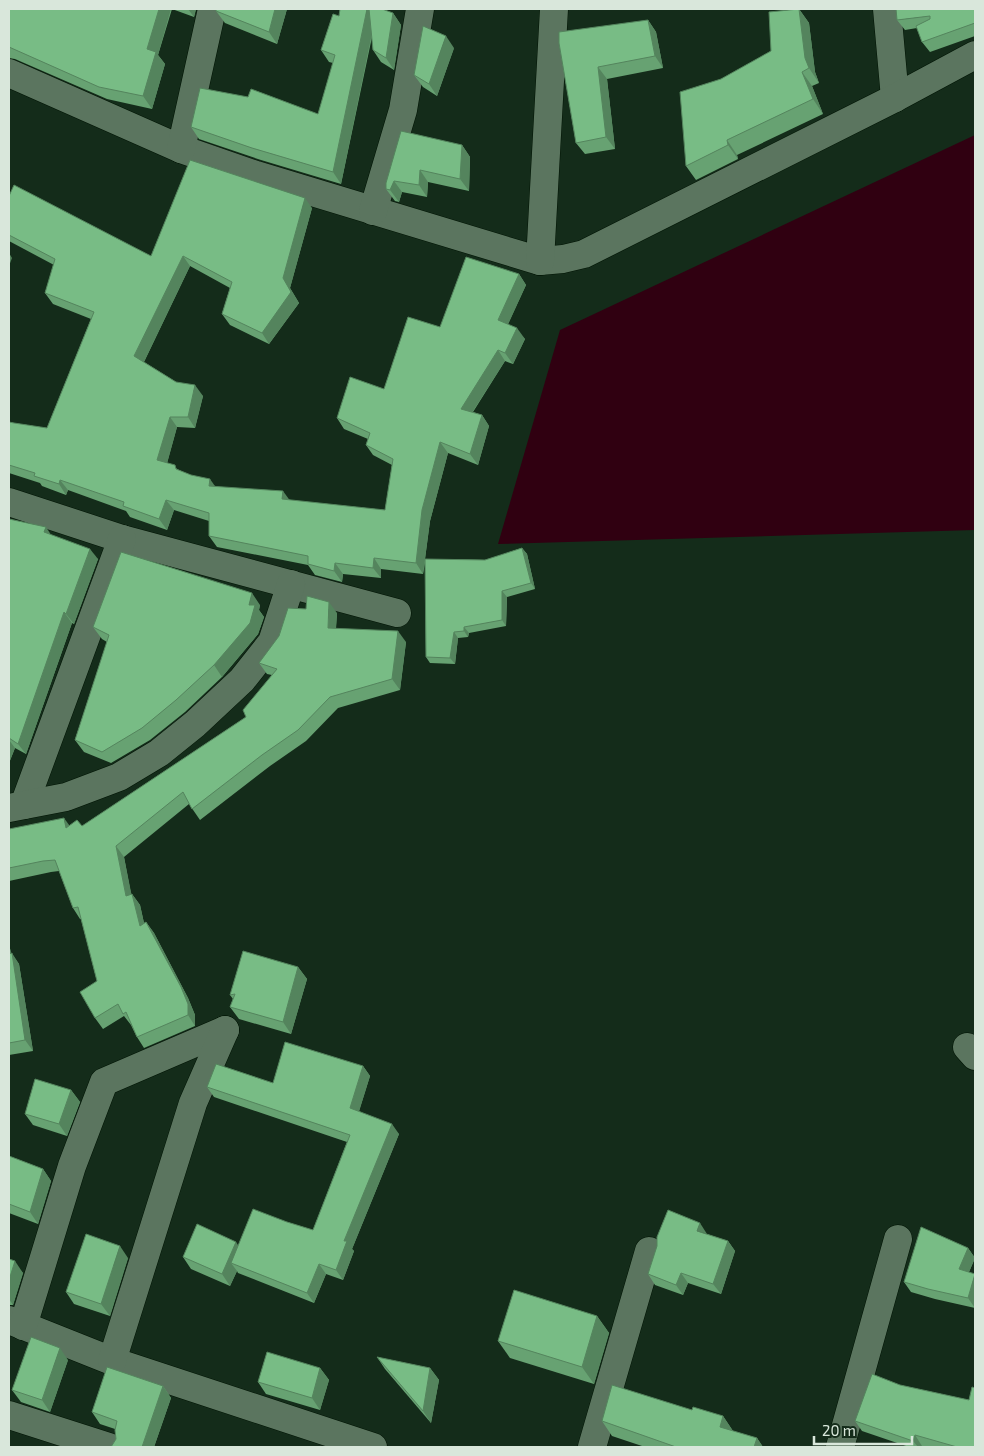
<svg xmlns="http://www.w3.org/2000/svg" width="984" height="1456" viewBox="0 0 984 1456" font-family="'Exo 2',sans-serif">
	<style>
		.water { fill: #300011 }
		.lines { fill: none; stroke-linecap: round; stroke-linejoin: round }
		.minor-casing { stroke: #001404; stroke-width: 29 }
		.minor { stroke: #5b755f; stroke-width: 28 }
		.wall { fill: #67a272 }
		.shaded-wall { fill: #54845d }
		.building { fill: #78bc85; stroke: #54845d }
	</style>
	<rect width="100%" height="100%" fill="#142c1a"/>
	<!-- water -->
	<polygon class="water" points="975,135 975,530 498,544 560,330"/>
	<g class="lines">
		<defs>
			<g id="minor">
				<polyline points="887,9 895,98"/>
				<polyline points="9,73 181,149 256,175 540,261 563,259 584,254 895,98 975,55"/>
				<polyline points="181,149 212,9"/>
				<polyline points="373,211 403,110 420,9"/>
				<polyline points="540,261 554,9"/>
				<polyline points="9,502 122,539 397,613"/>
				<polyline points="24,805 122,539"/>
				<polyline points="9,808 66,797 119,777 159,753 195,724 242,680 272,642 291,584"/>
				<polyline points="967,1047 975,1056"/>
				<polyline points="9,1320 112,1361 373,1447"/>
				<polyline points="23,1326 72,1166 104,1082 225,1030"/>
				<polyline points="112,1361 193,1103 225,1030"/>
				<polyline points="9,1415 109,1447"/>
				<polyline points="592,1447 649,1251"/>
				<polyline points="840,1447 898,1239"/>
			</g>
		</defs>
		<!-- minor casing -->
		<use href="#minor" class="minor-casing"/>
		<!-- minor -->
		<use href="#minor" class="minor"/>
	</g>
	<!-- wall -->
	<g class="wall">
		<polygon points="9,9 196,9 194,17 172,9 158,55 165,64 152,109 107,99 15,59 9,58"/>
		<polygon points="216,9 287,9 277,44 225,23 216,11"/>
		<polygon points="799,9 809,23 815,72 819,83 812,86 823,114 737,155 738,159 696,180 686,166 721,79 771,51"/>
		<polygon points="975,9 975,36 930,52 922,42 917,28 905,30 897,20"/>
		<polygon points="393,13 401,25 394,70 381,62 373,50 372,37 341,184 261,160 199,139 191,127 318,114 333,63 329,62 321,50 339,16"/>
		<polygon points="648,20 656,32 663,68 607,79 615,149 585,154 576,143 559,43"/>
		<polygon points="454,48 437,96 423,87 414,75"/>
		<polygon points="462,145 470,157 469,191 428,182 427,197 402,192 399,202 395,201 386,189 386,183"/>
		<polygon points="9,196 151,256 312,208 290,288 299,303 269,344 230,325 222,314 230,288 190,266 144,362 176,382 203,396 195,428 177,427 167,463 179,470 215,486 289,500 385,510 392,465 373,455 366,445 368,439 344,429 337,418 384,389 440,327 519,274 526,285 508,324 525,339 513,364 505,361 473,412 482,415 489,426 478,465 448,453 430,521 425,559 485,560 522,548 527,554 535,589 507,597 506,626 469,633 468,637 458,638 455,664 430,663 426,657 425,563 423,574 381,569 381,578 343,574 342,582 315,575 308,565 217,547 209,536 209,521 174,510 167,530 130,517 126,511 68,490 66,495 42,486 40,483 9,473 9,422 14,423 47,428 91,319 53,304 45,293 54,265 9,241"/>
		<polygon points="9,519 51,535 98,559 74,624 72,623 26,754 15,748 9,763"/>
		<polygon points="260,605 259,610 264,617 258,634 222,677 185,712 150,740 111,763 84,752 75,740 107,642 102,639 93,627"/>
		<polygon points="337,613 336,629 406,642 400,690 338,708 306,741 270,766 200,820 189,804 124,857 131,894 132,894 140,905 144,923 146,922 154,933 188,998 195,1015 195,1026 144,1048 137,1037 131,1025 124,1016 103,1029 95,1018 97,981 81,919 80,919 73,908 59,871 51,872 9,881 9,829 69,826 82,826 246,717 272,675 267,674 259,663"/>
		<polygon points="9,944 11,953 19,964 33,1051 9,1055"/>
		<polygon points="298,967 307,979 291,1034 239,1019 230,1007 233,999 230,995"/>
		<polygon points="363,1066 370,1076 359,1111 399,1134 352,1249 354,1251 343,1280 326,1274 314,1303 238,1273 237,1271 230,1286 191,1269 183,1257 238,1246 287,1222 313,1230 347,1142 214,1097 207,1087 273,1083"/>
		<polygon points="71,1090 80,1102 67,1136 33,1125 25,1114"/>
		<polygon points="9,1156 43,1169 51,1181 38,1224 9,1213"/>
		<polygon points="707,1234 728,1241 735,1251 721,1294 688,1283 683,1295 655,1285 648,1274"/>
		<polygon points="968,1248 975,1258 969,1272 975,1308 935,1299 911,1292 904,1282"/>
		<polygon points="128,1258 110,1316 74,1304 66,1292"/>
		<polygon points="9,1259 23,1273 13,1305 9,1305"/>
		<polygon points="597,1316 609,1333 594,1384 510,1358 498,1341"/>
		<polygon points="377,1357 430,1368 439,1380 431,1423 385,1369"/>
		<polygon points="68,1360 50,1412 21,1402 12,1390"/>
		<polygon points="320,1368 329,1380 320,1410 266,1394 258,1382"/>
		<polygon points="900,1385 969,1400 975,1447 928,1447 922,1446 922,1447 909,1447 862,1431 855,1421"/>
		<polygon points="163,1386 171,1398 154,1447 111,1447 116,1439 115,1429 100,1424 92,1412"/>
		<polygon points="692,1410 723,1416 733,1431 757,1438 763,1447 645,1447 612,1436 602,1421"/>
	</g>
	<!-- shaded-wall -->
	<g class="shaded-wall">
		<polygon points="159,9 171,9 158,55 165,64 152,109 143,96 147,49"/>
		<polygon points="188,9 196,9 194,17"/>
		<polygon points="275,9 287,9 277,44 269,32"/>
		<polygon points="367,9 372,9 376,14 341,184 333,172"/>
		<polygon points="799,9 809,23 815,72 819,83 809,68 805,58"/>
		<polygon points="393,13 401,25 394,70 386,58"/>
		<polygon points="648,20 656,32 663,68 655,56"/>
		<polygon points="446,36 454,48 437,96 429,84"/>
		<polygon points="598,67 607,79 615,149 606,137"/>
		<polygon points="802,72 812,86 823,114 813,99"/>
		<polygon points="727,140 737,155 738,159 728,145"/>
		<polygon points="462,145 470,157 469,191 460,179"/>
		<polygon points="420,170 428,182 427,197 419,185"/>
		<polygon points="394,181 402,192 399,202 390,190"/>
		<polygon points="305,198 312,208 290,288 299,303 269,344 262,333 283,278"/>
		<polygon points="9,253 12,258 9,266"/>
		<polygon points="183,256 190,266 142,366 134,356"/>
		<polygon points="519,274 526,285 505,331 498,320"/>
		<polygon points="517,328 525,339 513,364 505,353"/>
		<polygon points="498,350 505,361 468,419 461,409"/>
		<polygon points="195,385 203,396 195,428 188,417"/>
		<polygon points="482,415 489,426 478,465 470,454"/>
		<polygon points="170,417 177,427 165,471 157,460"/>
		<polygon points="440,442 448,453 430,521 423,574 416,563 422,510"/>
		<polygon points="210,479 217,489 209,486"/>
		<polygon points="60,480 68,490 66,495 59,484"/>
		<polygon points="283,491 291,502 282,499"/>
		<polygon points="166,500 174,510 167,530 159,519"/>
		<polygon points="46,527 53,538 44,532"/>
		<polygon points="522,548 527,554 535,589 531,583"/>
		<polygon points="90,549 98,559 74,624 66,614"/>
		<polygon points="374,558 381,569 381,578 373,568"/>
		<polygon points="335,563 343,574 342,582 334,571"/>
		<polygon points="502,591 507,597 506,626 502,620"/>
		<polygon points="252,593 260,605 259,610 264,617 258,634 222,677 214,665 249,605"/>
		<polygon points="329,602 337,613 335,639 328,628"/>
		<polygon points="64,612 72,623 26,754 18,744"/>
		<polygon points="464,627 469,633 468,637 464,631"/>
		<polygon points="398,631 406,642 400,690 392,679"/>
		<polygon points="454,632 458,638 455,664 450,658"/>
		<polygon points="9,740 15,748 9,763"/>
		<polygon points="64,818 72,829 66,828"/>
		<polygon points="116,846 124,857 134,907 126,896"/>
		<polygon points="132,894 140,905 147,937 140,926"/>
		<polygon points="146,922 154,933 188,998 195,1015 195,1026 188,1015"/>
		<polygon points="9,944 13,962 12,953 19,964 33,1051 25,1040 9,958"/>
		<polygon points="298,967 307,979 291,1034 283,1022"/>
		<polygon points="363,1066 370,1076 357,1118 350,1108"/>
		<polygon points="71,1090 80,1102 67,1136 59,1124"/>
		<polygon points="392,1124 399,1134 352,1249 354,1251 343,1280 336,1270 344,1241"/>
		<polygon points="43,1169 51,1181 38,1224 30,1212"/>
		<polygon points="700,1223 707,1234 697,1231"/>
		<polygon points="728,1241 735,1251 721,1294 713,1284"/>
		<polygon points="236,1242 244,1254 231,1263 237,1271 230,1286 222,1274"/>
		<polygon points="120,1246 128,1258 110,1316 101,1304"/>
		<polygon points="968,1248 975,1258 966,1279 959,1269"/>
		<polygon points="15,1261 23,1273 13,1305 9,1299 9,1280"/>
		<polygon points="319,1264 326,1274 314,1303 307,1293"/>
		<polygon points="681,1273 688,1283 683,1295 676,1285"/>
		<polygon points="975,1274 975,1308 968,1298"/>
		<polygon points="597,1316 609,1333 594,1384 582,1367"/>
		<polygon points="60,1348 68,1360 50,1412 42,1400"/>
		<polygon points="320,1368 329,1380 320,1410 312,1398"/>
		<polygon points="430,1368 439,1380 431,1423 423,1411"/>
		<polygon points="163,1386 171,1398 154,1447 142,1447"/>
		<polygon points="723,1416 733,1431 730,1442 720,1427"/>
		<polygon points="915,1435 922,1446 922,1447 918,1447 913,1441"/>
		<polygon points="757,1438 763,1447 754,1447"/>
	</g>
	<!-- building -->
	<g class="building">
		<polygon points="9,9 159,9 147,49 156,52 143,96 99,87 9,47"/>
		<polygon points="216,9 275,9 269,32 216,11"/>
		<polygon points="340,9 367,9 333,172 252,148 191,127 200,88 248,97 251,89 318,114 335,55 321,50 333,14 339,16"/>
		<polygon points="369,9 382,9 393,13 386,58 373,50"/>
		<polygon points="799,9 805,58 809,68 802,72 813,99 727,140 728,145 686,166 680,92 721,79 771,51 769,12"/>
		<polygon points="896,9 975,9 975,23 922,42 916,26 930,19 930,16 897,20"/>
		<polygon points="648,20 655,56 598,67 606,137 576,143 559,43 559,32"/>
		<polygon points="423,26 446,36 429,84 414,75"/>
		<polygon points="401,131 462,145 460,179 420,170 419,185 394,181 390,190 386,189 386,183"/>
		<polygon points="190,160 305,198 283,278 291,292 262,333 222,314 232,282 183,256 134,356 176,382 195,385 188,417 170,417 157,460 175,465 176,469 191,475 210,479 209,486 283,491 282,499 385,510 393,459 366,445 370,433 337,418 350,377 384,389 408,317 440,327 466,257 519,274 498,320 517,328 505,353 498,350 461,409 482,415 470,454 440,442 422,510 416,563 374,558 373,568 335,563 334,571 308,564 308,556 209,536 209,513 166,500 159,519 123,506 124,502 60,480 59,484 34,476 35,473 9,465 9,422 14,423 47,428 94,312 45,293 55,259 9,235 9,196 14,185 151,256"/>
		<polygon points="9,519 46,527 44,532 90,549 66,614 64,612 18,744 9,738"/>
		<polygon points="522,548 531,583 502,591 502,620 464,627 464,631 454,632 450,658 426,657 425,559 485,560"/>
		<polygon points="121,552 252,593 249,605 255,605 250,623 214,665 176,700 142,728 102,752 75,740 109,635 93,627"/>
		<polygon points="307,596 329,602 328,628 398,631 392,679 330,697 298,730 262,755 192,809 183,792 116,846 126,896 132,894 140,926 146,922 181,987 188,1004 188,1015 137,1037 126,1012 123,1014 118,1004 95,1018 80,992 97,981 78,907 73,908 55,860 43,861 9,868 9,829 64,818 66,828 77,820 82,826 246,717 243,710 277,669 259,663 279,636 288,608 306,609"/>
		<polygon points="243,951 298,967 283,1022 230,1007 235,994 230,995"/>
		<polygon points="12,953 25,1040 9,1043 9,954"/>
		<polygon points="285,1042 363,1066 350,1108 392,1124 344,1241 347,1241 336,1270 319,1264 307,1293 231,1263 253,1209 287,1222 313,1230 350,1135 207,1087 216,1064 273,1083"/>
		<polygon points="35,1079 71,1090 59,1124 25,1114"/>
		<polygon points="9,1156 43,1169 30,1212 9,1204"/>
		<polygon points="668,1210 700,1223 697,1231 728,1241 713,1284 681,1273 676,1285 648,1274 657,1246 657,1237"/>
		<polygon points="197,1224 236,1242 222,1274 183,1257"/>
		<polygon points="921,1227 968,1248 959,1269 975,1274 968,1298 928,1289 904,1282"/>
		<polygon points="86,1234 120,1246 101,1304 66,1292"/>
		<polygon points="9,1259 15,1261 9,1280"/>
		<polygon points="514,1290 597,1316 582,1367 498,1341"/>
		<polygon points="31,1337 60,1348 42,1400 12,1390"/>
		<polygon points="267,1352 320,1368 312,1398 258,1382"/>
		<polygon points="377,1357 430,1368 423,1411"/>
		<polygon points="107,1367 163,1386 142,1447 111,1447 116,1439 115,1430 117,1421 92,1412"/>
		<polygon points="872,1374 900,1385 969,1400 972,1387 975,1388 975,1447 957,1447 915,1435 913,1441 855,1421"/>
		<polygon points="612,1385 692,1410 693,1407 723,1416 720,1427 757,1438 754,1447 676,1447 602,1421"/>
	</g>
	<!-- border -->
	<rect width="984" height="1456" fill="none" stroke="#d9e7db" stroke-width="20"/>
	<!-- scale -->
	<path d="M814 1436v8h98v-8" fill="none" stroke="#d9e7db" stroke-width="2.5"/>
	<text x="822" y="1436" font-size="15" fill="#d9e7db" stroke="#142c1a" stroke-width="4" paint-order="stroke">20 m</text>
</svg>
